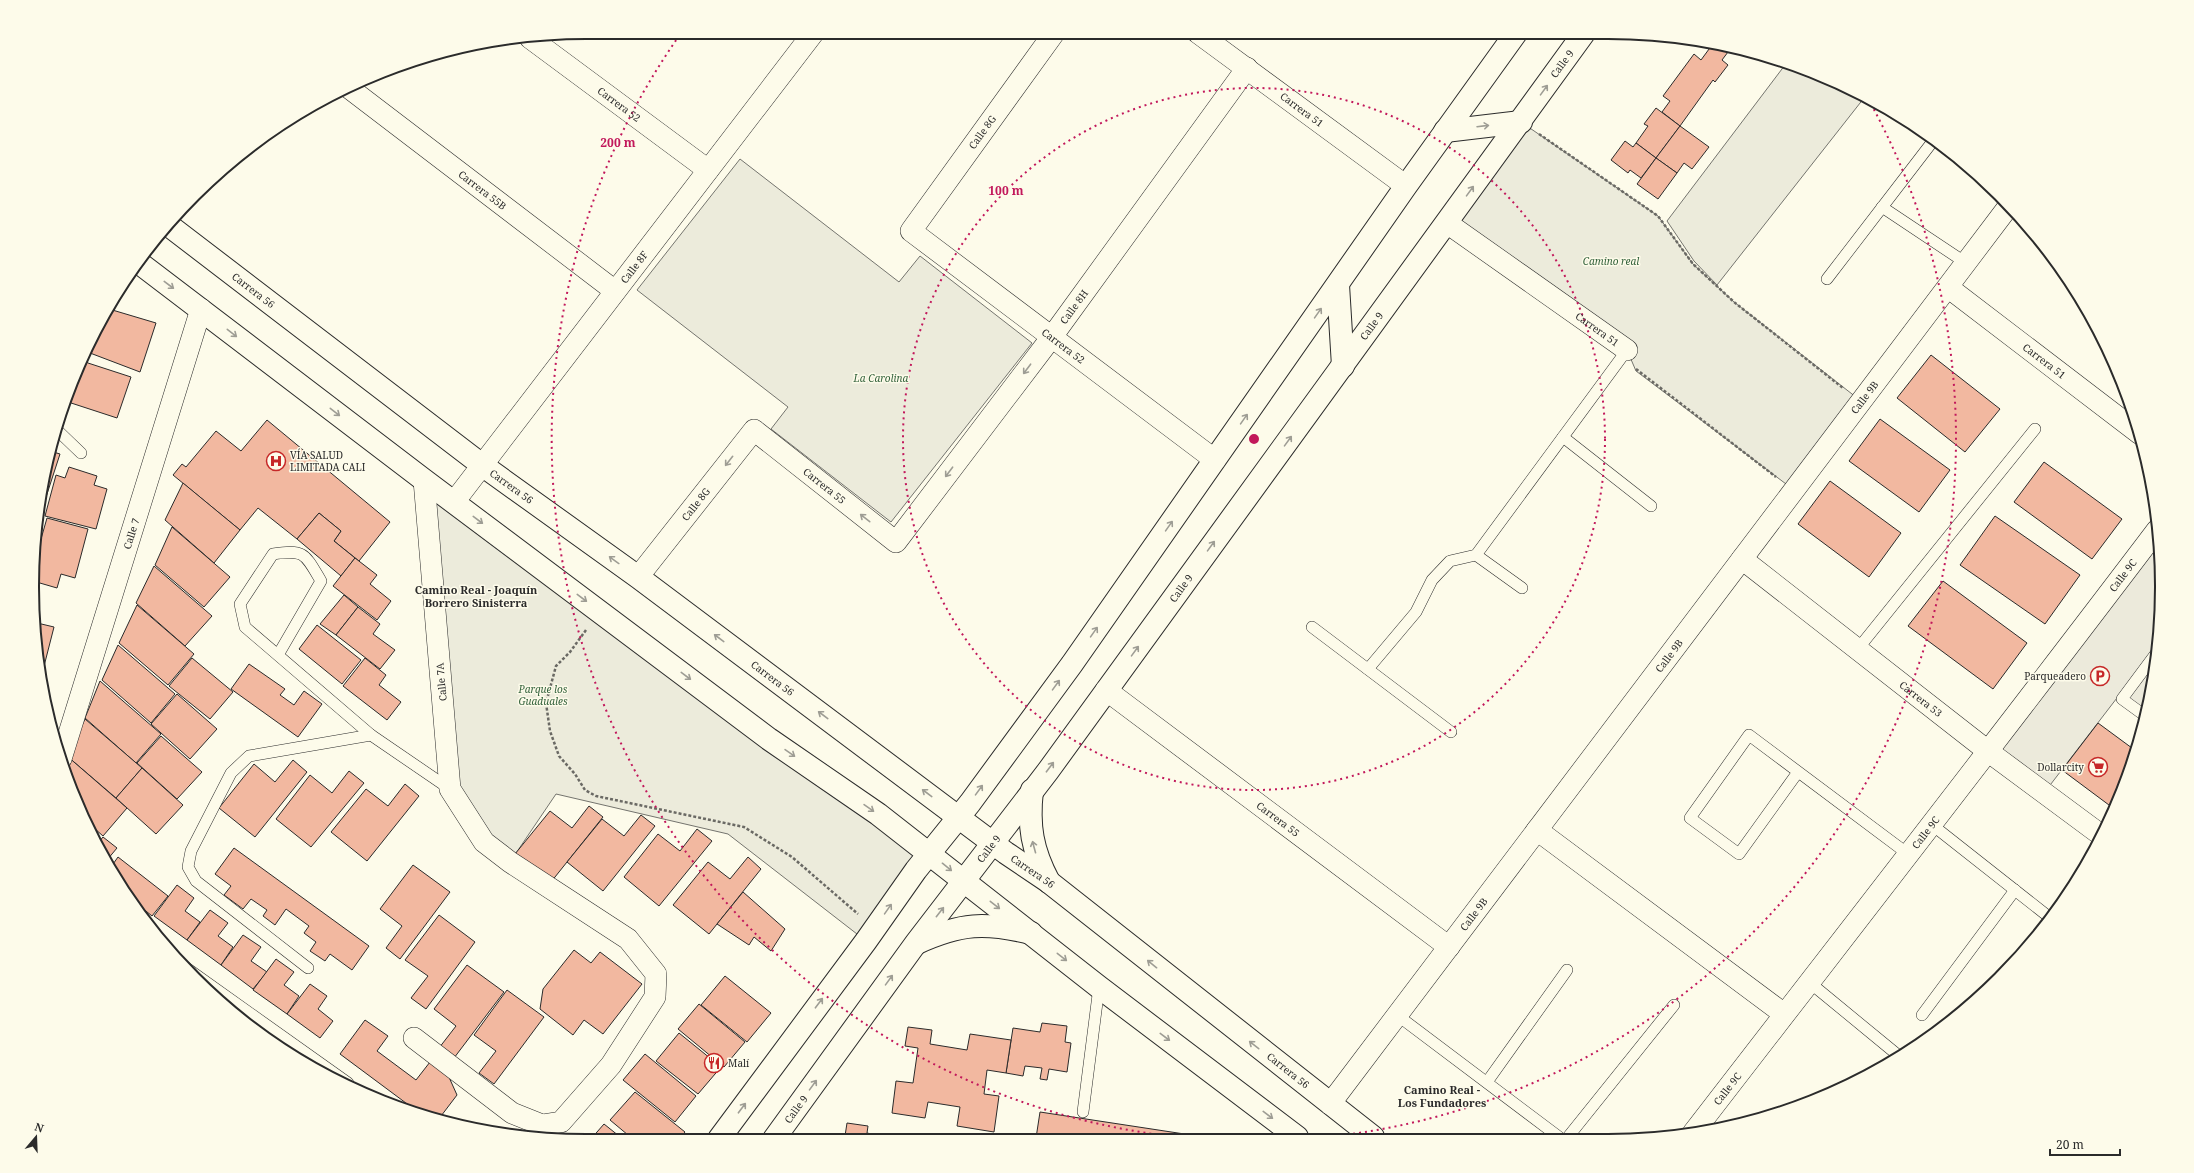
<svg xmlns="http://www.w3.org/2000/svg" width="2194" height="1173" viewBox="0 0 2194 1173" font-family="'Noto Serif',serif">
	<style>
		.green { fill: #ecebdb; stroke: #74746e }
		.parking { fill: #eceadb; stroke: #74746e }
		.building { fill: #f2b8a0; stroke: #2b2b2b }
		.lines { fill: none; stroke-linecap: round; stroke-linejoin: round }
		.service-casing { stroke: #2b2b2b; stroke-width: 12 }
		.minor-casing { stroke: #2b2b2b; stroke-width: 22 }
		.tertiary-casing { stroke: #2b2b2b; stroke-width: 24 }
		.secondary-casing { stroke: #2b2b2b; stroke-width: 24 }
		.path { stroke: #6a6964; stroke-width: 2.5; stroke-dasharray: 3 2; stroke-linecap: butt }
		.service { stroke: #fdfbea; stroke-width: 11 }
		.minor { stroke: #fdfbea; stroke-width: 21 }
		.tertiary { stroke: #fdfbea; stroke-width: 22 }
		.secondary { stroke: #fdfbea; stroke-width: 22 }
		.oneway { stroke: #9e9d94 }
		.ring { fill: none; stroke: #c2185b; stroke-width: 2; stroke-dasharray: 2 4 }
		.labels { text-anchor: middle; stroke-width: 3; stroke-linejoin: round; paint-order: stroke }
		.street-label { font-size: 10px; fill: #2b2b2b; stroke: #fdfbea }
		.park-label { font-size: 10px; font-style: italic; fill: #34623c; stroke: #fdfbea }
		.poi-label { font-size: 10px; fill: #2b2b2b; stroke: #fdfbea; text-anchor: start }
		.neighbourhood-label { font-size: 11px; font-weight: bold; fill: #2b2b2b; stroke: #fdfbea }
		.rim { fill: none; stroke: #2b2b2b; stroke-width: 2 }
		.centre { fill: #c2185b; stroke: #fdfbea; stroke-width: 2 }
		.ring-label { font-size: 12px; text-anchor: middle; font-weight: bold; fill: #c2185b; stroke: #fdfbea; stroke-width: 3; stroke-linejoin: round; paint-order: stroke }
	</style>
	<rect width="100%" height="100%" fill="#fdfbea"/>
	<!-- green -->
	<g class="green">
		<polygon points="1785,65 1864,98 1717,285 1694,261 1667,221"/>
		<polygon points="1521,122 1658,216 1693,264 1734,302 1861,401 1794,490 1636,371 1627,350 1447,223"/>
		<polygon points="740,159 899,282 920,256 1032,343 891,522 771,429 788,407 637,290"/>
		<polygon points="425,501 454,502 929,853 866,941 728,834 556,794 510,862 450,789"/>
	</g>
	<!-- parking -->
	<polygon class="parking" points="2157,530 2161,550 2157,659 2145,712 2120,694 2044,793 1989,752"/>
	<!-- building -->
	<g class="building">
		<polygon points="1712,45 1731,48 1722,60 1728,65 1715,82 1713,80 1680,126 1662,112 1670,101 1663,96 1694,54 1701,60"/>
		<polygon points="1656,108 1680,126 1656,158 1636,143 1648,126 1644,124"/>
		<polygon points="1680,126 1709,147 1692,169 1684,163 1677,173 1656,158"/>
		<polygon points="1625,141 1633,147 1636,143 1656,158 1641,178 1630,170 1628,173 1611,160"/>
		<polygon points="1656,158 1677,173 1658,199 1637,184"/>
		<polygon points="109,309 156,323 140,372 90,353 99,328"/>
		<polygon points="1931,355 2000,409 1965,452 1897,398"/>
		<polygon points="83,358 88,363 131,377 117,418 65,401 74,374"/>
		<polygon points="1880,419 1950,470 1919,512 1849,461"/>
		<polygon points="267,420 390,522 359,561 334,541 341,531 319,513 297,539 258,508 240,530 173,475 182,464 186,467 216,431 241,451"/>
		<polygon points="50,451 60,454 47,494 43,493"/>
		<polygon points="2044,462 2122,519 2092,559 2014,502"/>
		<polygon points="69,467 97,476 94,485 107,489 96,529 45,516 56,475 65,478"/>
		<polygon points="1830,481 1901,533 1869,577 1798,524"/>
		<polygon points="183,483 240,530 214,563 165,520"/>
		<polygon points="43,493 47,494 37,527"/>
		<polygon points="319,513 341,531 334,541 355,558 341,576 297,539"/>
		<polygon points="1995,516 2080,575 2045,624 1960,565"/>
		<polygon points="47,518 88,529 75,578 61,574 57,588 33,581 33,567"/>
		<polygon points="172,527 230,577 204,607 155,565"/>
		<polygon points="355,558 377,575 370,584 391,601 377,620 333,586"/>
		<polygon points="154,566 212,616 185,646 136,603"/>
		<polygon points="1943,581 2027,643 1993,689 1908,626"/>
		<polygon points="344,595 358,607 336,635 320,624"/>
		<polygon points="137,605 194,654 168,685 119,643"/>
		<polygon points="358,607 380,624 373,634 395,650 380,669 336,635"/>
		<polygon points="33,622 54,627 42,674"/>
		<polygon points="317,625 361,660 342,684 299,649"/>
		<polygon points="118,645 175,694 151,723 102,680"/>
		<polygon points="192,658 233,692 210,719 169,686"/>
		<polygon points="365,658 386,675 379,685 401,702 387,720 343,686"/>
		<polygon points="249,664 285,689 280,695 294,705 304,691 322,704 298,737 231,689"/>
		<polygon points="100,681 161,734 136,763 85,718"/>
		<polygon points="177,694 217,729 190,759 151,724"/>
		<polygon points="85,719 142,768 116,798 67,756"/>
		<polygon points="2098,723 2136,751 2133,765 2113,808 2062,770"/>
		<polygon points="161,736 202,772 177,799 137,763"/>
		<polygon points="67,756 127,808 103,836 86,821 74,799 64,769"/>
		<polygon points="293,760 307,772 255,837 219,808 254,764 275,782"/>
		<polygon points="142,768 183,805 156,834 116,798"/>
		<polygon points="349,771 364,783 311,847 276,819 310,775 332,793"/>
		<polygon points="405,784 419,796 367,861 331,832 366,789 388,806"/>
		<polygon points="589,806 603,817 551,882 515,854 550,811 572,828"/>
		<polygon points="641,815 655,826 603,891 567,862 602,819 624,836"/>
		<polygon points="697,829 712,841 659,906 624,877 658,834 680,851"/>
		<polygon points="103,837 117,848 107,860 98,843"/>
		<polygon points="234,848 369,946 352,970 330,954 325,961 310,951 316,942 304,933 309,926 286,909 275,925 263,916 267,910 251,899 243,909 224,895 231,886 215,874"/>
		<polygon points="118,857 168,896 152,916 125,894 111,867"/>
		<polygon points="748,857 761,869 709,934 673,905 708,862 730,879"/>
		<polygon points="413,865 450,892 400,959 386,948 402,926 380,909"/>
		<polygon points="177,885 194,898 185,911 200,922 187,940 154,916"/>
		<polygon points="743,892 785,929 771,951 754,937 749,945 717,924"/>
		<polygon points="210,910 228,923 218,936 233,947 221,965 187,940"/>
		<polygon points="439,915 475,942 426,1009 411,998 428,976 405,960"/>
		<polygon points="243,935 261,947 251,961 267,972 253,989 221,965"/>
		<polygon points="574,950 591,963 600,952 642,984 603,1034 584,1020 573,1035 540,1009 543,989"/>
		<polygon points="276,959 294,972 284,985 299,996 287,1014 253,990"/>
		<polygon points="467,965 504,992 454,1058 439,1048 456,1026 434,1009"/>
		<polygon points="725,976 771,1013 747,1042 701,1005"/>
		<polygon points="310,984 327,996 318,1009 333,1021 320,1038 287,1014"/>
		<polygon points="507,990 544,1017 494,1084 479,1073 496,1051 474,1035"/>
		<polygon points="699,1004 745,1042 724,1067 678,1029"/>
		<polygon points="230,1009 309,1067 249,1026"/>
		<polygon points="365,1020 388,1036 377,1051 416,1080 430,1062 448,1075 457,1095 438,1120 418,1112 340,1054"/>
		<polygon points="1042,1023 1067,1026 1065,1042 1071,1043 1067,1072 1049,1069 1047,1080 1040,1079 1042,1068 1025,1066 1023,1076 1006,1073 1013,1028 1040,1032"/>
		<polygon points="908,1027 932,1030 930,1044 967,1050 970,1034 1011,1040 1006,1073 987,1070 984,1094 999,1096 994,1132 957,1126 960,1107 928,1102 925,1118 892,1113 896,1081 913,1083 918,1048 905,1046"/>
		<polygon points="679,1033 721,1067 698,1094 656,1061"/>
		<polygon points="645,1054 696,1096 675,1122 623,1080"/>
		<polygon points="635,1092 685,1132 679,1139 634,1140 610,1120"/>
		<polygon points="1040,1112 1191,1135 1191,1138 1036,1138"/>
		<polygon points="847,1123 868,1126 867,1133 894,1139 831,1139 831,1134 845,1136"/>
		<polygon points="604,1124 624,1140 590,1140"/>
	</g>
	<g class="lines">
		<defs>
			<g id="service">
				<polyline points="1882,207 1966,263"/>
				<polyline points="1827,279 1933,141"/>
				<polyline points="56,429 81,453"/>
				<polyline points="1563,437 1651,506"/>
				<polyline points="1476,555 1522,588"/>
				<polyline points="33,593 34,594"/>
				<polyline points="1312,627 1451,732"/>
				<polyline points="1857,650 2035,429"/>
				<path d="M278 655 321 581C305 554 305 549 273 554L240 604 245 627 371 735 450 789"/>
				<polyline points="1368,669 1416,612 1432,580 1450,561 1476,555 1627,350"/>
				<polyline points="2144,715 2122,699 2157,652"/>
				<polyline points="1798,772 1739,854 1690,818 1749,735 1908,854"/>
				<polyline points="1931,824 2049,917"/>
				<polyline points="185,967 348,1083"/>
				<polyline points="308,968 196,881 188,867 191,851 231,773 249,756 371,735"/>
				<polyline points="1809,982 1899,1056"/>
				<polyline points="1397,1015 1559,1137"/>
				<polyline points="1922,1015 2015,890"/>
				<polyline points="1487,1082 1567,970"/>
				<polyline points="1083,1112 1099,987"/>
				<polyline points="1568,1137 1674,1005"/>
			</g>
			<g id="minor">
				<path id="s1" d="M1054 33 911 231 1215 460"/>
				<path id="s2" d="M1198 33 1406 186"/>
				<path id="s3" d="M530 38 708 170"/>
				<path id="s4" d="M349 88 615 291"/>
				<path id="s5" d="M1447 223 1627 350"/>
				<path id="s6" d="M1949 288 2140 434"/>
				<path id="s7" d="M454 502 814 32"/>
				<path id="s8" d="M1742 559 1989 752 2101 835"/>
				<path id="s9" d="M638 577 754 430 896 542 1051 338 1247 68"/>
				<path id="s10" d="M1106 690 1449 947"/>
				<path id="s11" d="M61 759 201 309"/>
				<polyline points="1537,830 1784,1014"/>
				<polyline points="414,1038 512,1113 542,1125 561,1122 611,1065 655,997 656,974 628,939 510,862 484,842 450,789 424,480"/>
				<path id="s12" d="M1330 1104 2008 207"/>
				<path id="s13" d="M1693 1133C1848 932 2004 732 2157 530"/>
			</g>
			<g id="tertiary">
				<path id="s14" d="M167 224 482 465 638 577 1006 853 1049 882 1373 1137"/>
				<polyline points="138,262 424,480 769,739 878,814 1099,987 1297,1137"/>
			</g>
			<g id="secondary">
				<polyline points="1445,131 1521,122"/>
				<polyline points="1338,285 1343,366"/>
				<path d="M1032 790C1028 826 1032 850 1049 882"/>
				<path d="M917 943C961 923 985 922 1031 933"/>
				<polyline points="719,1139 866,941 916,870 970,803 1072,664 1406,186 1516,33"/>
				<path id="s15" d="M774 1139 916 943 1048 771 1584 33"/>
			</g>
		</defs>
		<!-- service casing -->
		<use href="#service" class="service-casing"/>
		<!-- minor casing -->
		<use href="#minor" class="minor-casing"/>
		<!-- tertiary casing -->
		<use href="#tertiary" class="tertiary-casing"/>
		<!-- secondary casing -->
		<use href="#secondary" class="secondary-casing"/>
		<!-- path -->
		<g class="path">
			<polyline points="1539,134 1658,216 1693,264 1734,302 1843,388"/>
			<polyline points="1636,369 1776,477"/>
			<polyline points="586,630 570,652 556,666 546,703 550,731 559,756 575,774 585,790 596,796 744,827 792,857 858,914"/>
		</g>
		<!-- service -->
		<use href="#service" class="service"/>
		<!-- minor -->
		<use href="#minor" class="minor"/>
		<!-- tertiary -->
		<use href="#tertiary" class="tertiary"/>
		<!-- secondary -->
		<use href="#secondary" class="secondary"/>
	</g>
	<!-- one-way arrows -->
	<defs><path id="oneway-shaft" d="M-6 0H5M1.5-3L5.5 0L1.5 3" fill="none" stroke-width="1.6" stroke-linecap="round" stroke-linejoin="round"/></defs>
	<g class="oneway">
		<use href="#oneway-shaft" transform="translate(1544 90) rotate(-54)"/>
		<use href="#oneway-shaft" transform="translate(1483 126) rotate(-7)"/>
		<use href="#oneway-shaft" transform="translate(1470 191) rotate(-54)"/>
		<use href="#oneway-shaft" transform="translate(169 285) rotate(37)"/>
		<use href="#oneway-shaft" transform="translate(1318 313) rotate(-55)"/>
		<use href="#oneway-shaft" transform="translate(232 333) rotate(38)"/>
		<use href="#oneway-shaft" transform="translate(1027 369) rotate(127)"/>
		<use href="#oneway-shaft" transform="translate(335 412) rotate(38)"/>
		<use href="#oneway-shaft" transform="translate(1244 419) rotate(-55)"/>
		<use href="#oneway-shaft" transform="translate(1288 441) rotate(-54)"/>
		<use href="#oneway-shaft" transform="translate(729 461) rotate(128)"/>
		<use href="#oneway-shaft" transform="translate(949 472) rotate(127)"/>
		<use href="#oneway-shaft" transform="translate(865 518) rotate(-142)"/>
		<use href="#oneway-shaft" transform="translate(478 520) rotate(37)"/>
		<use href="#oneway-shaft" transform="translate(1169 526) rotate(-55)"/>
		<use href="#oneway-shaft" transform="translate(1211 546) rotate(-54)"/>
		<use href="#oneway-shaft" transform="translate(614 560) rotate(-144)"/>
		<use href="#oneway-shaft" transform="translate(582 598) rotate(37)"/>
		<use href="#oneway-shaft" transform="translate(1094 632) rotate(-55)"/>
		<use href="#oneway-shaft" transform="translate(719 638) rotate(-143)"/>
		<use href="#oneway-shaft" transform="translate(1135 651) rotate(-54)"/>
		<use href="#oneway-shaft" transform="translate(686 676) rotate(37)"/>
		<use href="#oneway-shaft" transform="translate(1056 685) rotate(-54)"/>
		<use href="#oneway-shaft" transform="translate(823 715) rotate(-143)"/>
		<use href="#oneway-shaft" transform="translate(790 753) rotate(35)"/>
		<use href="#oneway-shaft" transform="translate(1050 767) rotate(-53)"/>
		<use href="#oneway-shaft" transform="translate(979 790) rotate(-54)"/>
		<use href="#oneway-shaft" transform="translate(927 793) rotate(-143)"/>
		<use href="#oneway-shaft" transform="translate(869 808) rotate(35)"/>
		<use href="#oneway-shaft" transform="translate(1034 847) rotate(-105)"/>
		<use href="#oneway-shaft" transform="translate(947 867) rotate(39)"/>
		<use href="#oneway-shaft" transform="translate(995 905) rotate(38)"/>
		<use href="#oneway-shaft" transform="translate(888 909) rotate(-55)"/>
		<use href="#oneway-shaft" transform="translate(940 912) rotate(-52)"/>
		<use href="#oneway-shaft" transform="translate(1062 957) rotate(38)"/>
		<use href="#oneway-shaft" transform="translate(1152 964) rotate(-141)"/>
		<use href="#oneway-shaft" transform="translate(889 980) rotate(-54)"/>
		<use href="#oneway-shaft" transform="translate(819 1003) rotate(-53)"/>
		<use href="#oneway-shaft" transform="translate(1165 1037) rotate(37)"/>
		<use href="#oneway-shaft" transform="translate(1254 1045) rotate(-142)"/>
		<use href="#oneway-shaft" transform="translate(813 1085) rotate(-54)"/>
		<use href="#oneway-shaft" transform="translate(742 1108) rotate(-53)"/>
		<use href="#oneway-shaft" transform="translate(1268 1115) rotate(37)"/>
	</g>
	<!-- distance rings -->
	<g class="ring">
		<circle cx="1254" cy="439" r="351"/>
		<path d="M1187 1138A702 702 0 0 1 679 36M1871 104A702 702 0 0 1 1327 1137"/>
	</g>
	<!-- icons -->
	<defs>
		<symbol id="hospital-ring" viewBox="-11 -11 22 22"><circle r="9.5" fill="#fdfbea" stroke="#c62828" stroke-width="1.5"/><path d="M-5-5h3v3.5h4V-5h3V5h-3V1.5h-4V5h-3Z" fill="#c62828"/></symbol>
		<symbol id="parking-ring" viewBox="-11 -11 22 22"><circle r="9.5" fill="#fdfbea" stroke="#c62828" stroke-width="1.5"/><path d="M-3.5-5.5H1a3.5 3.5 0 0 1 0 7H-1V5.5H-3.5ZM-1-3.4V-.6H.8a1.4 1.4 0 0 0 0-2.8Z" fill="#c62828"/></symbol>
		<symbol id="supermarket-ring" viewBox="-11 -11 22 22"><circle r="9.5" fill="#fdfbea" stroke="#c62828" stroke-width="1.5"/><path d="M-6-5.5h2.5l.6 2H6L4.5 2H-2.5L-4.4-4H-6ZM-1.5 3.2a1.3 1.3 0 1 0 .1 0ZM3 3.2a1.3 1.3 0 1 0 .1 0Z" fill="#c62828"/></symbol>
		<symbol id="restaurant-ring" viewBox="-11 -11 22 22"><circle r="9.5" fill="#fdfbea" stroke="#c62828" stroke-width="1.5"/><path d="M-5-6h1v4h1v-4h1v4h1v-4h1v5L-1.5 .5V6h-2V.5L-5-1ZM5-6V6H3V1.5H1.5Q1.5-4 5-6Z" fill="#c62828"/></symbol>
	</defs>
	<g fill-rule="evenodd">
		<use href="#hospital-ring" x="265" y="450" width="22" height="22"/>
		<use href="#parking-ring" x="2089" y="665" width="22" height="22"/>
		<use href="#supermarket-ring" x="2087" y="756" width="22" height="22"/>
		<use href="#restaurant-ring" x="703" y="1052" width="22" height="22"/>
	</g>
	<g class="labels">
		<!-- street labels -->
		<g class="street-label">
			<text dy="4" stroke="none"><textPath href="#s15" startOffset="1333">Calle 9</textPath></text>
			<text dy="4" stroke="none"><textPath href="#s3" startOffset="111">Carrera 52</textPath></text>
			<text dy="4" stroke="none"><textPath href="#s2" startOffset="129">Carrera 51</textPath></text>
			<text transform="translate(982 132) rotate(-54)" y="4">Calle 8G</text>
			<text dy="4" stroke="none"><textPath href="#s4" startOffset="168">Carrera 55B</textPath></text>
			<text dy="4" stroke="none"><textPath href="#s7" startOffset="296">Calle 8F</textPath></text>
			<text dy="4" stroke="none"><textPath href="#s14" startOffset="109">Carrera 56</textPath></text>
			<text dy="4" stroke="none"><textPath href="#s9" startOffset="663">Calle 8H</textPath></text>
			<text dy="4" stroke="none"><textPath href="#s15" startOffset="1009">Calle 9</textPath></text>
			<text dy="4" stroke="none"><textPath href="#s5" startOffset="184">Carrera 51</textPath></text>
			<text dy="4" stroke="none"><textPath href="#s1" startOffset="435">Carrera 52</textPath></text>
			<text dy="4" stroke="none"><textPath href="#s6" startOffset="120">Carrera 51</textPath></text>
			<text dy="4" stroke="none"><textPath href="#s12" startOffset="886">Calle 9B</textPath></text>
			<text dy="4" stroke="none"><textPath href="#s14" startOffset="433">Carrera 56</textPath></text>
			<text dy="4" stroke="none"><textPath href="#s9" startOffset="277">Carrera 55</textPath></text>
			<text dy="4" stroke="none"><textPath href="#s9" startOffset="93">Calle 8G</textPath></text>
			<text dy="4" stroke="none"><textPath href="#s11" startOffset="236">Calle 7</textPath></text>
			<text dy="4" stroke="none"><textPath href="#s13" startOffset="704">Calle 9C</textPath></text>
			<text dy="4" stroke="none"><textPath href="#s15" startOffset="685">Calle 9</textPath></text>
			<text dy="4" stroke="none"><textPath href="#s12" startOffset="562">Calle 9B</textPath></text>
			<text dy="4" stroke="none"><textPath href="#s14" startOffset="757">Carrera 56</textPath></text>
			<text transform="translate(441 682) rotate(-95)" y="4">Calle 7A</text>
			<text dy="4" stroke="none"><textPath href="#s8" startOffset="227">Carrera 53</textPath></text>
			<text dy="4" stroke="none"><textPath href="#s10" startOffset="215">Carrera 55</textPath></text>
			<text dy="4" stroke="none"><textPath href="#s13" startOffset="380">Calle 9C</textPath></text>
			<text dy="4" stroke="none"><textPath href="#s15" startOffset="361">Calle 9</textPath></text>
			<text dy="4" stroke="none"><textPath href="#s14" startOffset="1081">Carrera 56</textPath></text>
			<text dy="4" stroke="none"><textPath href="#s12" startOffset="238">Calle 9B</textPath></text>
			<text dy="4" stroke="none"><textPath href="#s14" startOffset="1405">Carrera 56</textPath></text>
			<text dy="4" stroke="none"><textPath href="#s13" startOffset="56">Calle 9C</textPath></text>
			<text dy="4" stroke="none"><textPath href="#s15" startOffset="37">Calle 9</textPath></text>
		</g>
		<!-- park labels -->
		<g class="park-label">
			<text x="1611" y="265">Camino real</text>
			<text x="881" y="382">La Carolina</text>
			<text x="543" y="693">Parque los<tspan x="543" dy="12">Guaduales</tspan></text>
		</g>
		<!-- poi labels -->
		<g class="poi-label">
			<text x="290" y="459">VÍA SALUD<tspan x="290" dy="12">LIMITADA CALI</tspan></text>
			<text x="2086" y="680" text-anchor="end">Parqueadero</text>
			<text x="2084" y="771" text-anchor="end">Dollarcity</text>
			<text x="728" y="1067">Malí</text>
		</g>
		<!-- neighbourhood labels -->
		<g class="neighbourhood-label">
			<text x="476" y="594">Camino Real - Joaquín<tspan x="476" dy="13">Borrero Sinisterra</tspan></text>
			<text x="1442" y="1094">Camino Real -<tspan x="1442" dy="13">Los Fundadores</tspan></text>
		</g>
	</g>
	<!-- crop -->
	<path d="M0 0H2194V1173H0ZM586 39H1608A547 547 0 0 1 2155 586V587A547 547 0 0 1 1608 1134H586A547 547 0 0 1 39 587V586A547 547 0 0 1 586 39Z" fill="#fdfbea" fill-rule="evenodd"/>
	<path class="rim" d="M586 39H1608A547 547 0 0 1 2155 586V587A547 547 0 0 1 1608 1134H586A547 547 0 0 1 39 587V586A547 547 0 0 1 586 39Z"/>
	<circle cx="1254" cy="439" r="6" class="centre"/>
	<g class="ring-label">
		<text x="618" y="147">200 m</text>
		<text x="1006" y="195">100 m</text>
	</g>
	<!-- north arrow -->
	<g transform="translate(36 1137) rotate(19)" stroke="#fdfbea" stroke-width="3" paint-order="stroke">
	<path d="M0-3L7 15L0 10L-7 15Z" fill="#2b2b2b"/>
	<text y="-6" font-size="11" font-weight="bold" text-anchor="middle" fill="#2b2b2b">N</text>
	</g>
	<!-- scale -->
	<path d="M2050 1149v6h70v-6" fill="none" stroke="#2b2b2b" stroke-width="2"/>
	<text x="2056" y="1149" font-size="12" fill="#2b2b2b" stroke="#fdfbea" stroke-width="3" paint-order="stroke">20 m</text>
</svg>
